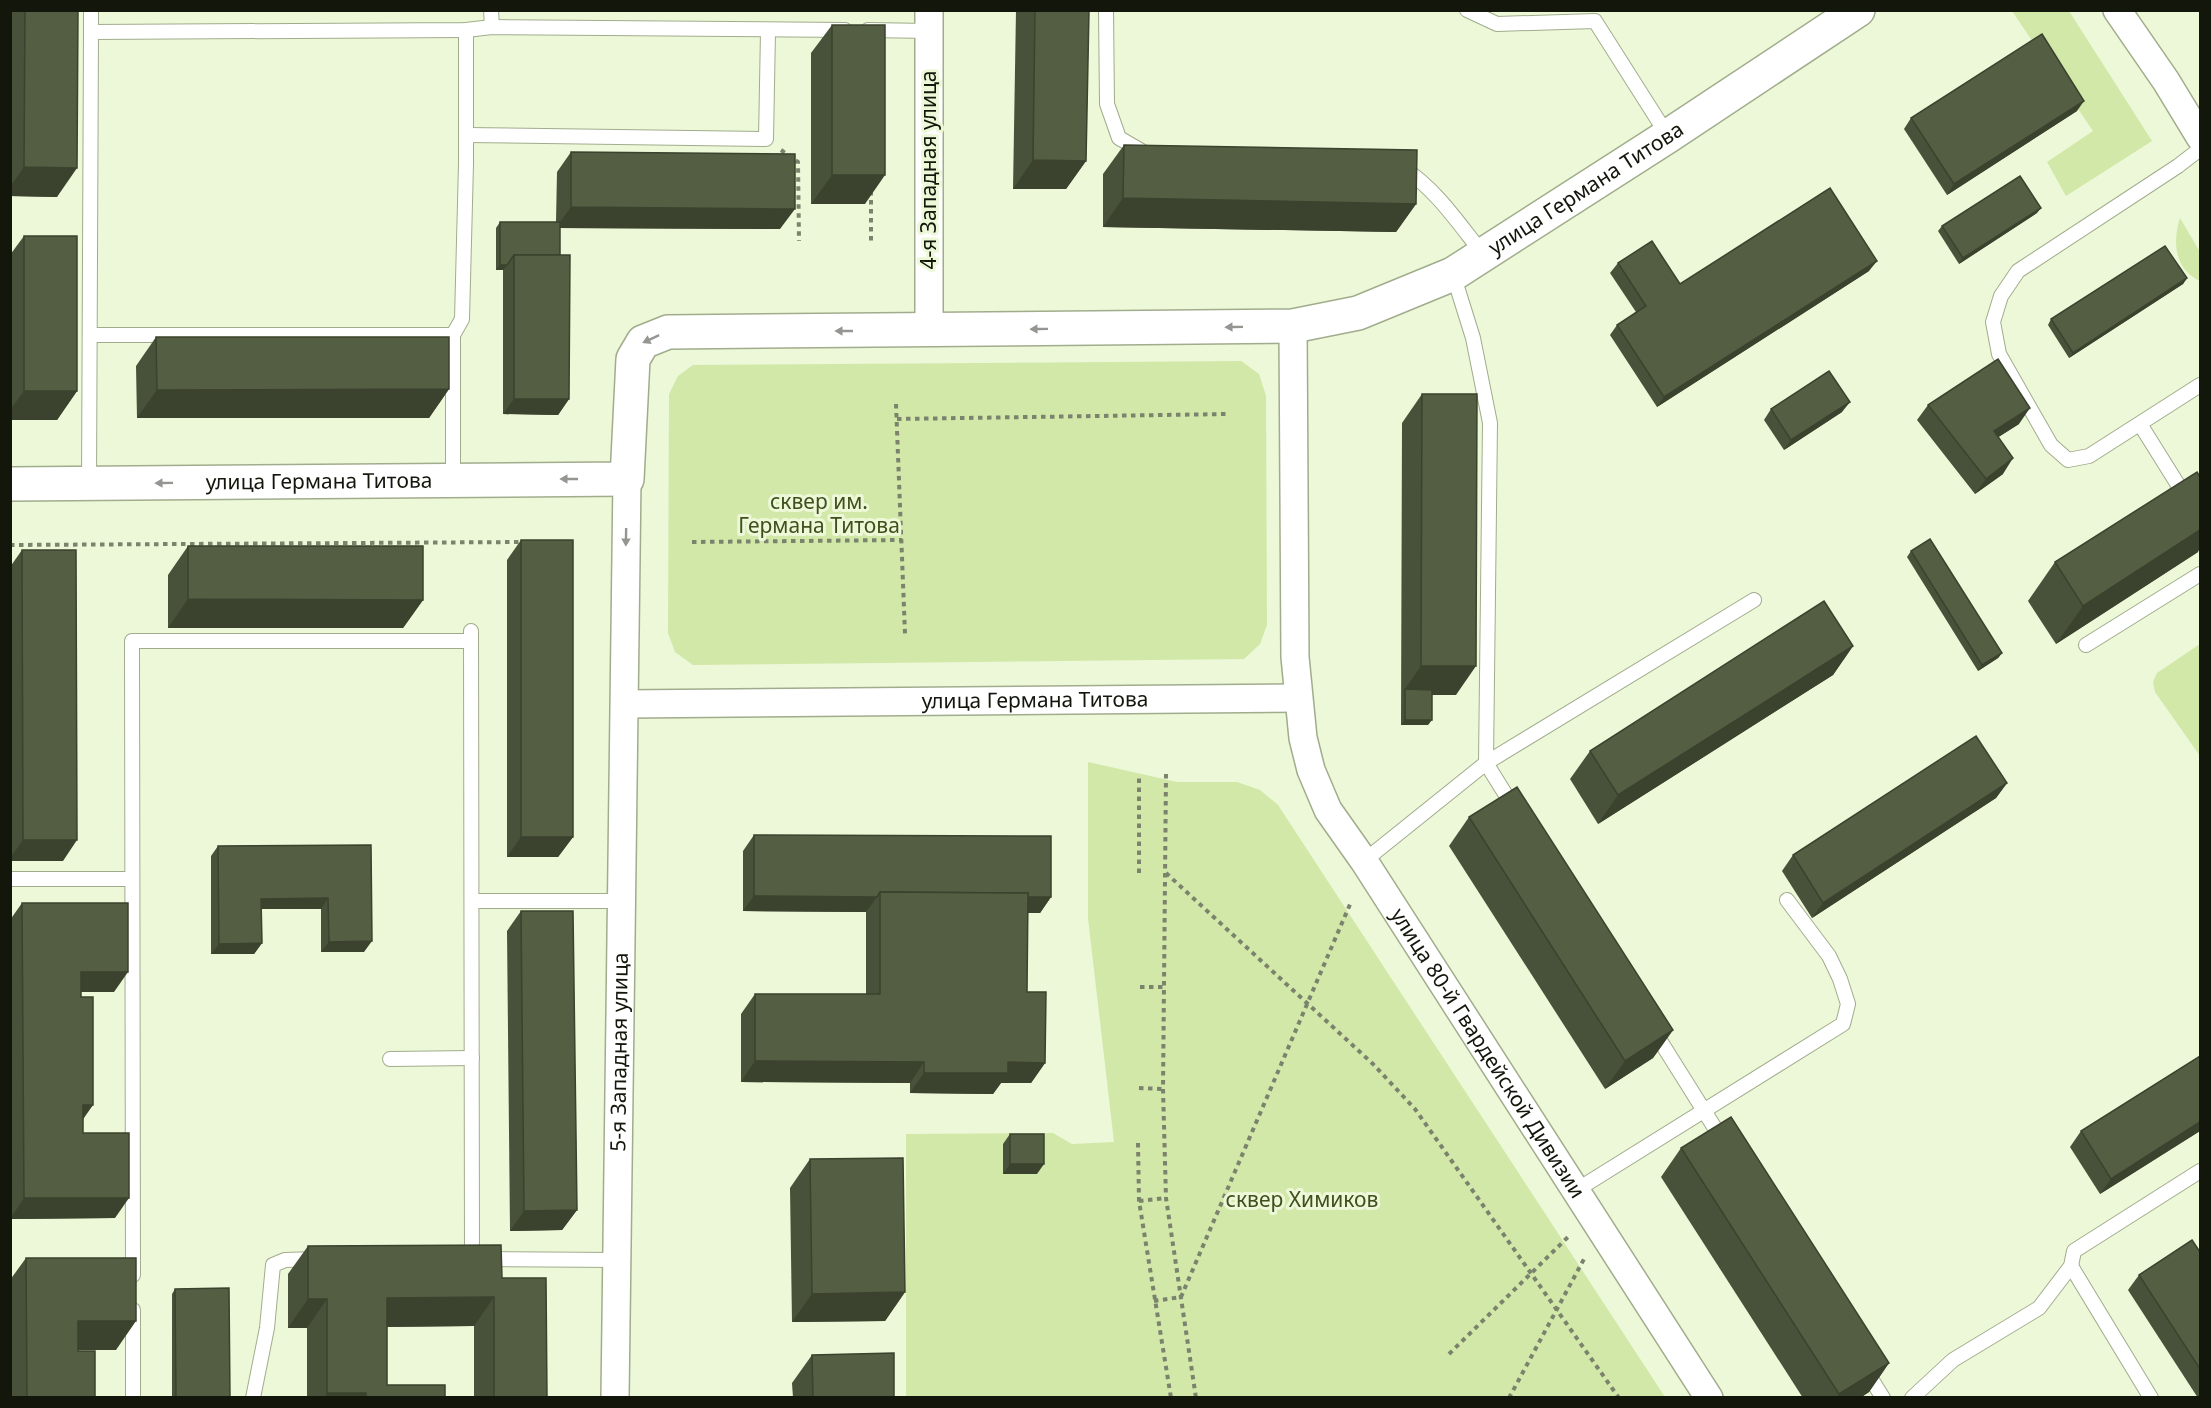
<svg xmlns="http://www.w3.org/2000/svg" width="2211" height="1408" viewBox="0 0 2211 1408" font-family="'Noto Sans',sans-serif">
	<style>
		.green { fill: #d2e8a9 }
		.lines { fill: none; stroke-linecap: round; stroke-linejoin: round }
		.service-casing { stroke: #a1ac8d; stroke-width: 16 }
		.minor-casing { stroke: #a1ac8d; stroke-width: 30 }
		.tertiary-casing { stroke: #a1ac8d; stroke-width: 36 }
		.path { stroke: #7b836d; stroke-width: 4; stroke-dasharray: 4.5 4.5; stroke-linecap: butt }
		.service { stroke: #fff; stroke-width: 14 }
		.minor { stroke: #fff; stroke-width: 27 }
		.tertiary { stroke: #fff; stroke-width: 33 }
		.wall { fill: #485139 }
		.shaded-wall { fill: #3b422e }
		.building { fill: #545e42; stroke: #3b422e; stroke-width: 1.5 }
		.oneway { fill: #959691 }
		.labels { text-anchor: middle; stroke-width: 6; stroke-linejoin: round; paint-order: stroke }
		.street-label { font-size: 21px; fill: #13160b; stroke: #ecf8d7 }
		.park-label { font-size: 21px; fill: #414f1d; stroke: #ecf8d7 }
	</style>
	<rect width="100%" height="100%" fill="#ecf8d7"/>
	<!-- green -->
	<g class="green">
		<polygon points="2012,11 2069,11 2152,141 2066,196 2047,162 2093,131"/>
		<path d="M2180 218 2200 252V281C2175 270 2172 242 2180 218Z"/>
		<polygon points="1241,361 1259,374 1266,396 1267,625 1260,644 1244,659 693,665 675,652 668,633 669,394 678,376 693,365"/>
		<polygon points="2200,644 2200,756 2155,692 2153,682 2157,673"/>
		<polygon points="1088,762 1177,782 1237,782 1260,790 1278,805 1665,1397 906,1397 906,1134 1053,1133 1072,1144 1114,1142 1088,918"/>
	</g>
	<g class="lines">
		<defs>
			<g id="service">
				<polyline points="91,10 91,32 466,30 492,27 845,30"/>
				<polyline points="491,10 492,27"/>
				<polyline points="1106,10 1107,104 1119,138 1145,153"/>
				<polyline points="1467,10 1497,24 1595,21 1668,136"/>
				<polyline points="868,30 929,31"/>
				<polyline points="466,135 766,139 768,31"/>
				<polyline points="2200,149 2178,166 2018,271 2001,296 1993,322 1999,354 2051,445 2068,460 2089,456 2200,385"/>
				<path d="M1403 168C1436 189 1459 224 1483 254"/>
				<polyline points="90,335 453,335"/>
				<polyline points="2140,424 2200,520"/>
				<polyline points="453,480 453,335 462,319 466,164 466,30"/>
				<polyline points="89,484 91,32"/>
				<polyline points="471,631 472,1259"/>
				<polyline points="2086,645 2200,574"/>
				<polyline points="1514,808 1486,763 1754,600"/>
				<polyline points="1364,861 1486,763 1490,423 1473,338 1453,274"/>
				<polyline points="10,879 132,879"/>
				<polyline points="472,901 622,901"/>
				<polyline points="1654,1031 1723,1141"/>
				<polyline points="390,1059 472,1058"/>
				<polyline points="1575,1191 1843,1024 1848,1004 1840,979 1829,956 1787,900"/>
				<polyline points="484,1259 617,1260"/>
				<polyline points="2071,1266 2151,1398"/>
				<polyline points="133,1275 132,641 471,641"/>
				<polyline points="133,1310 133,1398"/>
				<polyline points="1865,1369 1883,1398"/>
				<polyline points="253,1398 267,1328 273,1265 285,1260 315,1259"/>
				<polyline points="1912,1398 1953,1360 2039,1308 2071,1266 2074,1251 2200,1171"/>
			</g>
			<g id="minor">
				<polyline points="2117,10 2166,81 2200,137"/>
				<path id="s1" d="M1293 326 1295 657 1303 738 1311 770 1328 810 1364 861 1709 1398"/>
				<polyline points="929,330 929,10"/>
				<path id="s2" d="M625 704 1298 698"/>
				<path id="s3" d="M615 1398 627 479"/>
			</g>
			<g id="tertiary">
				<path id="s4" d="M10 484 627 479 633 359 643 342 668 332 1293 326 1358 313 1453 274 1668 136 1858 10"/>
			</g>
		</defs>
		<!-- service casing -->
		<use href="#service" class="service-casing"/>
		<!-- minor casing -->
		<use href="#minor" class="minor-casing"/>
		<!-- tertiary casing -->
		<use href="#tertiary" class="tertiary-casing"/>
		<!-- path -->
		<g class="path">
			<polyline points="781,150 798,162 799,241"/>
			<polyline points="871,191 871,241"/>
			<polyline points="896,404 905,634"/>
			<polyline points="897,419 1229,414"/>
			<polyline points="692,542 902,540"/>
			<polyline points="10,545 522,542"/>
			<polyline points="1166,774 1163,1089 1166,1198 1196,1398"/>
			<polyline points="1139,873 1139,774"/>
			<polyline points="1166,873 1373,1064 1415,1109 1619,1398"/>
			<polyline points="1140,987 1165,987"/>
			<polyline points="1139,1088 1163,1089"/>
			<polyline points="1138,1143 1139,1201 1171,1398"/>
			<polyline points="1139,1201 1166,1198"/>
			<polyline points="1154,1301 1181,1297 1351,902"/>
			<polyline points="1449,1354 1569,1236"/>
			<polyline points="1509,1398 1584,1259"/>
		</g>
		<!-- service -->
		<use href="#service" class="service"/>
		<!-- minor -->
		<use href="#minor" class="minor"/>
		<!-- tertiary -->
		<use href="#tertiary" class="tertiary"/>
	</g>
	<!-- wall -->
	<g class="wall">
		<polygon points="10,10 78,10 57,197 10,196"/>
		<polygon points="1016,10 1089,10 1086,161 1066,189 1013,189"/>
		<polygon points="832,25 865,204 811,204 811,53"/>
		<polygon points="2077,111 1947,195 1904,129 1911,118"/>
		<polygon points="1124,145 1416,204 1396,232 1103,227 1103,174"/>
		<polygon points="571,152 780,229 560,228 560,255 569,399 558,415 503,414 503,270 496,270 496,228 500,222 556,222 557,172"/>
		<polygon points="2037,213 1959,264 1938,231 1942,226"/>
		<polygon points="24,236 77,391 57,420 10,420 10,255"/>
		<polygon points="1618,263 1680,284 1869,271 1657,407 1610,335 1617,325 1636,312 1610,273"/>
		<polygon points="2187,278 2183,284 2069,358 2048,325 2051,319"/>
		<polygon points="156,337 449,389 429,418 137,418 136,366"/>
		<polygon points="1422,394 1456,695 1432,695 1428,725 1401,725 1402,423"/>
		<polygon points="1928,405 2019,424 1998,437 2003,474 1975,494 1917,420"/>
		<polygon points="1771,409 1842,412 1784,450 1764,420"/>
		<polygon points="521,540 573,837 558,857 507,857 507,560"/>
		<polygon points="188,546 423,600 403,628 168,628 168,575"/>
		<polygon points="22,550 63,861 10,861 10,567"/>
		<polygon points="1911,551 2002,653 1998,658 1978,671 1907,557"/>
		<polygon points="2198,552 2056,644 2028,601 2055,562"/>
		<polygon points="1853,646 1833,675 1598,824 1570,779 1590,751"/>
		<polygon points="2007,783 1996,798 1812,918 1782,871 1793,855"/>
		<polygon points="1469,817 1673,1030 1653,1058 1605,1089 1449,846"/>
		<polygon points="754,835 1051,897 1040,913 1027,913 1027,992 1045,1063 1031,1083 1001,1083 993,1094 910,1093 910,1083 741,1082 741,1014 755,994 866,994 866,912 743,911 743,851"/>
		<polygon points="371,845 364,952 321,952 321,909 262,909 262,943 254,954 211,954 211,856 218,846"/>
		<polygon points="22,903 114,992 81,992 83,1133 115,1218 10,1219 10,920"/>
		<polygon points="521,911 577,1210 562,1230 510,1231 507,931"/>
		<polygon points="2200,1056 2200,1131 2100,1194 2070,1147 2081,1131"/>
		<polygon points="1010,1134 1037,1174 1003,1174 1003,1144"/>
		<polygon points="1681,1148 1889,1363 1869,1392 1860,1398 1803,1398 1661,1177"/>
		<polygon points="810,1159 905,1292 885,1321 792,1322 790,1188"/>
		<polygon points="308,1246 502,1278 547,1398 474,1398 474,1326 387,1327 387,1385 445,1398 307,1398 307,1328 288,1328 288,1274"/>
		<polygon points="2200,1252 2200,1398 2198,1398 2128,1290 2139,1275"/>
		<polygon points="26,1258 116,1350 78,1350 95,1398 10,1398 10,1280"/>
		<polygon points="175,1289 230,1398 172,1398 172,1294"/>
		<polygon points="812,1355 894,1398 793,1398 792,1383"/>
	</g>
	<!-- shaded-wall -->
	<g class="shaded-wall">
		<polygon points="2084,101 2077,111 1947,195 1954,184"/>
		<polygon points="1033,160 1086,161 1066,189 1013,189"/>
		<polygon points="24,167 77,168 57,197 10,196 10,187"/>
		<polygon points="832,175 885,175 865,204 811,204"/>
		<polygon points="1123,198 1416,204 1396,232 1103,227"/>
		<polygon points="571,207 795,209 780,229 556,228"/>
		<polygon points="2041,208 2037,213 1959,264 1963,258"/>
		<polygon points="1877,261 1869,271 1657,407 1664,397"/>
		<polygon points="500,265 507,265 503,270 496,270"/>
		<polygon points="2187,278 2183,284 2069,358 2073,353"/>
		<polygon points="449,389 429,418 137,418 157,390"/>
		<polygon points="24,391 77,391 57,420 10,420 10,410"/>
		<polygon points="514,399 569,399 558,415 503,414"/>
		<polygon points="1850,402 1842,412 1784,450 1791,440"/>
		<polygon points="2030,408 2019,424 1983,447 1994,431"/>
		<polygon points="2013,458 2003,474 1975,494 1986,479"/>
		<polygon points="2200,530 2200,548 2198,552 2056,644 2083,606"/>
		<polygon points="188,599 423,600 403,628 168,628"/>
		<polygon points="1853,646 1833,675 1598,824 1618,795"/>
		<polygon points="2002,653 1998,658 1978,671 1982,665"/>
		<polygon points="1421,666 1476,666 1456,695 1405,695 1405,689"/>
		<polygon points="1405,720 1432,720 1428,725 1401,725"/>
		<polygon points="2007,783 1996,798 1812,918 1823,903"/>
		<polygon points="521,837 573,837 558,857 507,857"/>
		<polygon points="23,840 77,840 63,861 10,861 10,858"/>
		<polygon points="754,896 877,897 866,912 743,911"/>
		<polygon points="880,897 1051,897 1040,913 880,912"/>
		<polygon points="328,898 321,909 254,909 261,899"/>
		<polygon points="372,941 364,952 321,952 329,942"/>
		<polygon points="262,943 254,954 211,954 219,944"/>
		<polygon points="81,972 128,972 114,992 67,992"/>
		<polygon points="1673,1030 1653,1058 1605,1089 1625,1061"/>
		<polygon points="755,1061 924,1062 910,1083 741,1082"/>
		<polygon points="1008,1062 1045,1063 1031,1083 1001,1083 993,1094 910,1093 924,1073"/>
		<polygon points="83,1105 93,1105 79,1125"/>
		<polygon points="2200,1122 2200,1131 2100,1194 2111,1179"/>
		<polygon points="1010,1164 1044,1164 1037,1174 1003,1174"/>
		<polygon points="24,1198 129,1198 115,1218 10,1219"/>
		<polygon points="577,1210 562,1230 510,1231 524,1211"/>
		<polygon points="905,1292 885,1321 792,1322 812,1294"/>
		<polygon points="494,1297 474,1326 367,1327 387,1298"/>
		<polygon points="308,1299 327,1299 307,1328 288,1328"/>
		<polygon points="78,1321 136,1321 116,1350 58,1350"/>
		<polygon points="1889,1363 1869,1392 1860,1398 1837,1398 1839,1394"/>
		<polygon points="327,1393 366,1393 363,1398 324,1398"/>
	</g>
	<!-- building -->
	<g class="building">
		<polygon points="25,10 78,10 77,168 24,167"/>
		<polygon points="1035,10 1089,10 1086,161 1033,160"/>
		<rect x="832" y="25" width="53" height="150"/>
		<polygon points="2042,34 2084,101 1954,184 1911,118"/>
		<polygon points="1124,145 1417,150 1416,204 1123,198"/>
		<polygon points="571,152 795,154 795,209 571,207"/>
		<polygon points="2020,176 2041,208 1963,258 1942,226"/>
		<polygon points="1830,188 1877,261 1664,397 1617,325 1646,306 1618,263 1652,241 1680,284"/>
		<polygon points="500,222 560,222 560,255 514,255 507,265 500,265"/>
		<rect x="24" y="236" width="53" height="155"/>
		<polygon points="2165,246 2187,278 2073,353 2051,319"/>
		<polygon points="514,255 570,255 569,399 514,399"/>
		<polygon points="156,337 449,337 449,389 157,390"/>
		<polygon points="1998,359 2030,408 1994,431 2013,458 1986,479 1928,405"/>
		<polygon points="1829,371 1850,402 1791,440 1771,409"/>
		<polygon points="1422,394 1477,394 1476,666 1421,666"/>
		<polygon points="2197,472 2200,477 2200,530 2083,606 2055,562"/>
		<polygon points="1930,539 2002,653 1982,665 1911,551"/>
		<rect x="521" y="540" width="52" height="297"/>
		<polygon points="188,546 423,546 423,600 188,599"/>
		<polygon points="22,550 76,550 77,840 23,840"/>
		<polygon points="1824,601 1853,646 1618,795 1590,751"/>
		<polygon points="1405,689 1432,690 1432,720 1405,720"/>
		<polygon points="1976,736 2007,783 1823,903 1793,855"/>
		<polygon points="1517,787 1673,1030 1625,1061 1469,817"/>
		<polygon points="754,835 1051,836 1051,897 1027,897 1028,893 880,892 877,897 754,896"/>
		<polygon points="371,845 372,941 329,942 328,898 261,899 262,943 219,944 218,846"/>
		<polygon points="880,892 1028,893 1027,992 1046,992 1045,1063 1008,1062 1008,1073 924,1073 924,1062 755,1061 755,994 880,994"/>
		<polygon points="22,903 128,903 128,972 81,972 81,997 93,997 93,1105 83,1105 83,1133 129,1133 129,1198 24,1198"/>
		<polygon points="521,911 573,911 577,1210 524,1211"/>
		<polygon points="2200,1056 2200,1122 2111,1179 2081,1131"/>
		<polygon points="1731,1117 1889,1363 1839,1394 1681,1148"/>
		<rect x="1010" y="1134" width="34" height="30"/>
		<polygon points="903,1158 905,1292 812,1294 810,1159"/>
		<polygon points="2192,1240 2200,1252 2200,1369 2139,1275"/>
		<polygon points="501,1245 502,1278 546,1278 547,1398 494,1398 494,1297 387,1298 387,1385 445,1385 445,1398 366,1398 366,1393 327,1393 327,1299 308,1299 308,1246"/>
		<polygon points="26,1258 136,1258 136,1321 78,1321 78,1351 95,1351 95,1398 27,1398"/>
		<polygon points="229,1288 230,1398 176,1398 175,1289"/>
		<polygon points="894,1353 894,1398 813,1398 812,1355"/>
	</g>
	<!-- one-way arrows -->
	<defs><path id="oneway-solid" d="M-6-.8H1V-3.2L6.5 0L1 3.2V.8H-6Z" transform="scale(1.5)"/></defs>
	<g class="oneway">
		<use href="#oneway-solid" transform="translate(1234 327) rotate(179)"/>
		<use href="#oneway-solid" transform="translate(1039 329) rotate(179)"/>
		<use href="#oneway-solid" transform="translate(844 331) rotate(180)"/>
		<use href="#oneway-solid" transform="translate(651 339) rotate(155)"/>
		<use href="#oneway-solid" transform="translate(569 479) rotate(180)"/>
		<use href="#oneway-solid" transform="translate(164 483) rotate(179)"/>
		<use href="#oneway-solid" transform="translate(626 537) rotate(91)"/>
	</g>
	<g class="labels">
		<!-- street labels -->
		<g class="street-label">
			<text transform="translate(929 170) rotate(-90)" y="7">4-я Западная улица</text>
			<text dy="7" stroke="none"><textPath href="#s4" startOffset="1736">улица Германа Титова</textPath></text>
			<text dy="7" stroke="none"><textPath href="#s4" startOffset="309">улица Германа Титова</textPath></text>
			<text dy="7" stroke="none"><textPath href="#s2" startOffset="410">улица Германа Титова</textPath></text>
			<text dy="7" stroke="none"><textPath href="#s3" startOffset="346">5-я Западная улица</textPath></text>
			<text dy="7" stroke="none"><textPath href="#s1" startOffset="780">улица 80-й Гвардейской Дивизии</textPath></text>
		</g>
		<!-- park labels -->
		<g class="park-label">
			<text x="819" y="509">сквер им.<tspan x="819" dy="24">Германа Титова</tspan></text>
			<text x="1302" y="1207">сквер Химиков</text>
		</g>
	</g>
	<!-- border -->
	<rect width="2211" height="1408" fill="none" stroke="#13160b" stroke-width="24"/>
</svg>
